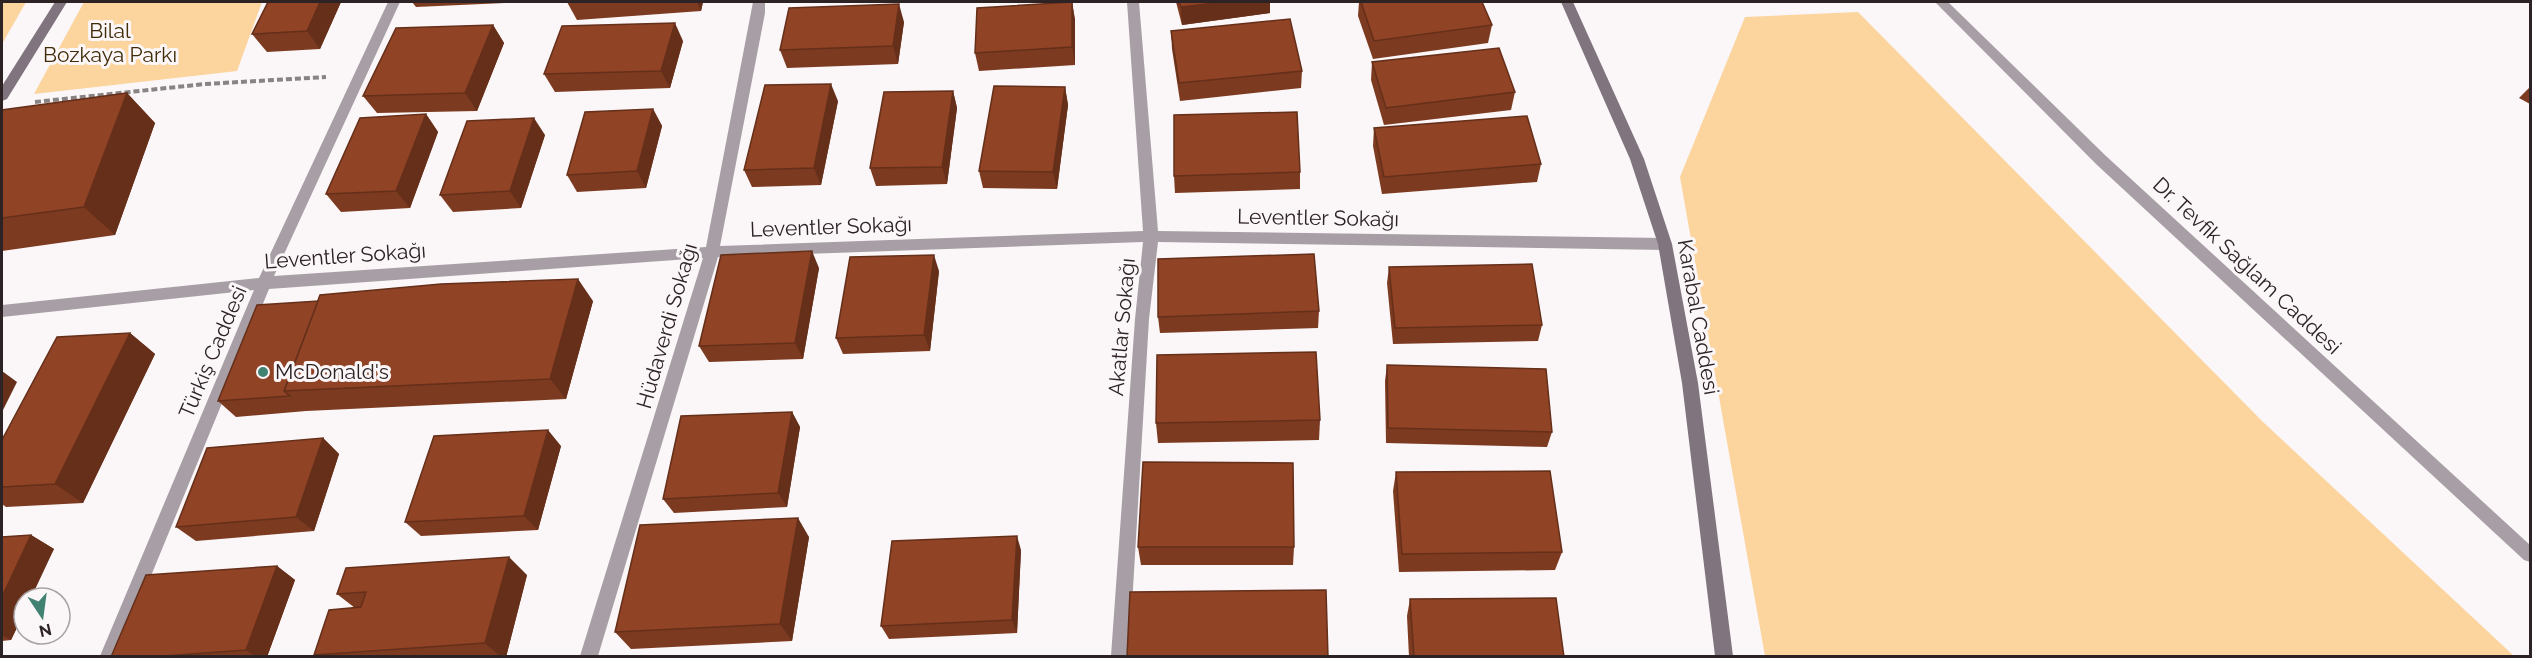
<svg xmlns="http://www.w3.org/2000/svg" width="2532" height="658" viewBox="0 0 2532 658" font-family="Raleway,sans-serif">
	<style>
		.green { fill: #fbd49e }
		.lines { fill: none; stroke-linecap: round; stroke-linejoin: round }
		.path { stroke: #8a8384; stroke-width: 4; stroke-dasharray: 6 3; stroke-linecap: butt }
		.lane { fill: #a79fa5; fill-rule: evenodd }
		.street { fill: #a79fa5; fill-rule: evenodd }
		.secondary { fill: #80757e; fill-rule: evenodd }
		.wall { fill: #7c3a20 }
		.shaded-wall { fill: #652f1a }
		.building { fill: #904325; stroke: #652f1a; stroke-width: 1.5 }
		.poi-dot { fill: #418272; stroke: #fbf6f7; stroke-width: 2 }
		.labels { text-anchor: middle; stroke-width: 6; stroke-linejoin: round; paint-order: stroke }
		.park-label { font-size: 21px; fill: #412c0a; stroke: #fbf6f7 }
		.street-label { font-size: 21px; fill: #2d2325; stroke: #fbf6f7 }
		.poi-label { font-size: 21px; fill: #2d2325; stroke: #fbf6f7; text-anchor: start }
	</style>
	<rect width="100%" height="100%" fill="#fbf6f7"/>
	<!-- green -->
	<g class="green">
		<polygon points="2,2 26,2 2,44"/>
		<polygon points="84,2 262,2 237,71 34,94"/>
		<polygon points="1858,12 2263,422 2514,656 1765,656 1680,177 1745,17"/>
	</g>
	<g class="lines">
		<!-- path -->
		<polyline class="path" points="35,102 205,84 326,77"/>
		<!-- lane -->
		<polygon class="lane" points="1935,2 1948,2 2106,156 2530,545 2530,562 2524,560 2096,164"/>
		<!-- street -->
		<polygon class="street" points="388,2 400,2 274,276 706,247 753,2 765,2 765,13 720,246 1143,231 1127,2 1139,2 1158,231 1665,238 1672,244 1665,250 1158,242 1149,319 1129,656 1111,656 1135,319 1143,242 718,257 598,656 580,656 703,258 269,289 118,656 100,656 254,290 2,317 2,305 259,278"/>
		<!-- secondary -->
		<g class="secondary">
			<polygon points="55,2 67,2 7,99 2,101 2,86"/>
			<polygon points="1561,2 1573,2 1644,159 1672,244 1698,383 1733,656 1715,656 1682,383 1658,244 1630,159"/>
		</g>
	</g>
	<!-- wall -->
	<g class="wall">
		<polygon points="268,2 341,2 320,49 267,52 252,34"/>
		<polygon points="412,2 528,2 416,7"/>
		<polygon points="567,2 703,2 701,11 577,20"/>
		<polygon points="1072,2 1075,20 1075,65 979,71 975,53"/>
		<polygon points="1176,2 1270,2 1270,13 1182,25"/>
		<polygon points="1359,2 1482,2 1492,25 1488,43 1373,59 1358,16"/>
		<polygon points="904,22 898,64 787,68 780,50"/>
		<polygon points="493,25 504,43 477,111 377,113 363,96"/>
		<polygon points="1171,31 1302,71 1301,88 1180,101 1172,49"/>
		<polygon points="683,41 670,88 555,92 544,74"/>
		<polygon points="1372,62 1515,92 1511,110 1384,125 1371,80"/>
		<polygon points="1065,87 1068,105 1057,189 983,188 979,171"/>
		<polygon points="2530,87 2530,104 2519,98"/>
		<polygon points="953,91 957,108 947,184 876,186 870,168"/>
		<polygon points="127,93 155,123 115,235 2,251 2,110"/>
		<polygon points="838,101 821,185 752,187 744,170"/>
		<polygon points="653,109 662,126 646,188 577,192 567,175"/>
		<polygon points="426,114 438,132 410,208 341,212 326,194"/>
		<polygon points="1374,128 1541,164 1537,182 1382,194 1373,146"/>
		<polygon points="545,135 521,208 453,212 440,195"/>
		<polygon points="1300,172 1300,189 1175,193 1174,176"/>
		<polygon points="1389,267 1542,325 1538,341 1393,344 1387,283"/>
		<polygon points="819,268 803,359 709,362 699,346"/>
		<polygon points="939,271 930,351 843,354 836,338"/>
		<polygon points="593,301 566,399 306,411 236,417 218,401"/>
		<polygon points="1319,311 1318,328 1160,333 1158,317"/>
		<polygon points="130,333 155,354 83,503 6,507 2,504 2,440"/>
		<polygon points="1387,365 1552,432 1547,447 1386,443 1385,381"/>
		<polygon points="792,412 800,427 787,507 674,513 663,499"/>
		<polygon points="1320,420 1319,440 1158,443 1156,423"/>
		<polygon points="323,438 339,454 314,531 196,541 176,527"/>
		<polygon points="561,446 538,530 421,536 405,522"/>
		<polygon points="1396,472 1562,552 1555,570 1399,572 1393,491"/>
		<polygon points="31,535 54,549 24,598 24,613 11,640 2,641 2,537"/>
		<polygon points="809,537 792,641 631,649 615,632"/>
		<polygon points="1138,547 1294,547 1293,565 1141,565"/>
		<polygon points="1021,550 1017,633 889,639 881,626"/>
		<polygon points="277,566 295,580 267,657 111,657"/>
		<polygon points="527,575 506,657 316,657 314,655 355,608 337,594"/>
		<polygon points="1410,599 1564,657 1409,657 1407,616"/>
	</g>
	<!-- shaded-wall -->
	<g class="shaded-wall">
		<polygon points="320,2 341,2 320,49 307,31"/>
		<polygon points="697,2 703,2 701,11"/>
		<polygon points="1072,2 1075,20 1075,65 1072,47"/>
		<polygon points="1223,2 1270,2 1270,13 1182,25 1181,7"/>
		<polygon points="899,4 904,22 898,64 893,46"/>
		<polygon points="675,23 683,41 670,88 661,71"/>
		<polygon points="493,25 504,43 477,111 465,93"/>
		<polygon points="831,84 838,101 821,185 814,168"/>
		<polygon points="1065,87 1068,105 1057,189 1053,172"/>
		<polygon points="953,91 957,108 947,184 942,167"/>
		<polygon points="127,93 155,123 115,235 84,207"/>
		<polygon points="653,109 662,126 646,188 637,171"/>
		<polygon points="426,114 438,132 410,208 396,191"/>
		<polygon points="534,118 545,135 521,208 510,191"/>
		<polygon points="812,251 819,268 803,359 795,343"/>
		<polygon points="934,255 939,271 930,351 924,335"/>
		<polygon points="578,279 593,301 566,399 550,379"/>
		<polygon points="130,333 155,354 83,503 55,484"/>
		<polygon points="2,371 17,382 2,412"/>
		<polygon points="792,412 800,427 787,507 778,493"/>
		<polygon points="548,430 561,446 538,530 524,516"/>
		<polygon points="323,438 339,454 314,531 296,517"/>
		<polygon points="798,518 809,537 792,641 780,624"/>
		<polygon points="31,535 54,549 31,598 24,598 24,613 11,640 2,635 2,597"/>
		<polygon points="1017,536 1021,550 1017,633 1012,620"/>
		<polygon points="509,557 527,575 506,657 501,657 485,643"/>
		<polygon points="277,566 295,580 267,657 256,657 246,650"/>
	</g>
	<!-- building -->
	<g class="building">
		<polygon points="268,2 320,2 307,31 252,34"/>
		<polygon points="1072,2 1072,47 975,53 977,8"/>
		<polygon points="1179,2 1223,2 1181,7"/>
		<polygon points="1361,2 1482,2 1492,25 1374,41"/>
		<polygon points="899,4 893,46 780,50 789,8"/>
		<polygon points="1290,19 1302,71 1179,83 1171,31"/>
		<polygon points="675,23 661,71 544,74 562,26"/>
		<polygon points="493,25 465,93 363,96 396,28"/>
		<polygon points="1499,48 1515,92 1386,108 1372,62"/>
		<polygon points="831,84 814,168 744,170 765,85"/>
		<polygon points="994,86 1065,87 1053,172 979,171"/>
		<polygon points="953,91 942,167 870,168 884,92"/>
		<polygon points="127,93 84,207 2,218 2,110"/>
		<polygon points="653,109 637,171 567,175 585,112"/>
		<polygon points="1297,112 1300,172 1174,176 1174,115"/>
		<polygon points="426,114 396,191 326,194 360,118"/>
		<polygon points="1527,116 1541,164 1384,177 1374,128"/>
		<polygon points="534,118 510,191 440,195 467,121"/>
		<polygon points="812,251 795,343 699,346 721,255"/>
		<polygon points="1314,254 1319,311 1158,317 1158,259"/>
		<polygon points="934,255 924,335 836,338 850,257"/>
		<polygon points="1532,264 1542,325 1395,328 1389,267"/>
		<polygon points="578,279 550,379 284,391 320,295 441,284"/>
		<polygon points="318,301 284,391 290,396 218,401 257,305"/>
		<polygon points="130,333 55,484 2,487 2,440 57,337"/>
		<polygon points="1316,352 1320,420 1156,423 1157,355"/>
		<polygon points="1387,365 1546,369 1552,432 1388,428"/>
		<polygon points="792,412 778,493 663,499 681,416"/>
		<polygon points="548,430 524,516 405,522 434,436"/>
		<polygon points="323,438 296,517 176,527 207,448"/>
		<polygon points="1143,462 1293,463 1294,547 1138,547"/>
		<polygon points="1550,471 1562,552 1402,554 1396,472"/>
		<polygon points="798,518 780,624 615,632 640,525"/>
		<polygon points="31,535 2,597 2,537"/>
		<polygon points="1017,536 1012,620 881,626 892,541"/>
		<polygon points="509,557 485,643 314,655 329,610 361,607 366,592 337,594 346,568"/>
		<polygon points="277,566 246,650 151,657 111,657 146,575"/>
		<polygon points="1326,590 1328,657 1127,657 1130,592"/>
		<polygon points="1556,598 1564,657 1414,657 1410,599"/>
	</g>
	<!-- markers -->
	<circle class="poi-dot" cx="263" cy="372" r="6"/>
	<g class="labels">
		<!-- park labels -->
		<g class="park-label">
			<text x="110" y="38">Bilal<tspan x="110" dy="24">Bozkaya Parkı</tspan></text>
		</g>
		<!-- street labels -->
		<g class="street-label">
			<text transform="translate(1318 218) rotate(1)" y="7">Leventler Sokağı</text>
			<text transform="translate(831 227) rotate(-2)" y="7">Leventler Sokağı</text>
			<text transform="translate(345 256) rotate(-4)" y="7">Leventler Sokağı</text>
			<text transform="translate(2247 266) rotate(43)" y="7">Dr. Tevfik Sağlam Caddesi</text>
			<text transform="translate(1698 317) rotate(80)" y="7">Karabal Caddesi</text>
			<text transform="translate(667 326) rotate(-74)" y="7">Hüdaverdi Sokağı</text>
			<text transform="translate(1122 327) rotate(-85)" y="7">Akatlar Sokağı</text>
			<text transform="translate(213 352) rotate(-67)" y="7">Türkiş Caddesi</text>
		</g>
		<!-- poi labels -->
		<g class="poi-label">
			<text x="275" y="379">McDonald's</text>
		</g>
	</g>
	<!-- border -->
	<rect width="2532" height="658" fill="none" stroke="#2d2325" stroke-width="6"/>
	<!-- north arrow -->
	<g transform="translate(42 616) rotate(167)"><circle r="28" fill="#fbf6f7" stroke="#a9a2a3" stroke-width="1.5"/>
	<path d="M0-4.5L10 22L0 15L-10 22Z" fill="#418272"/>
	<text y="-9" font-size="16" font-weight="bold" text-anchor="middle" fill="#2d2325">N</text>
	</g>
</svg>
